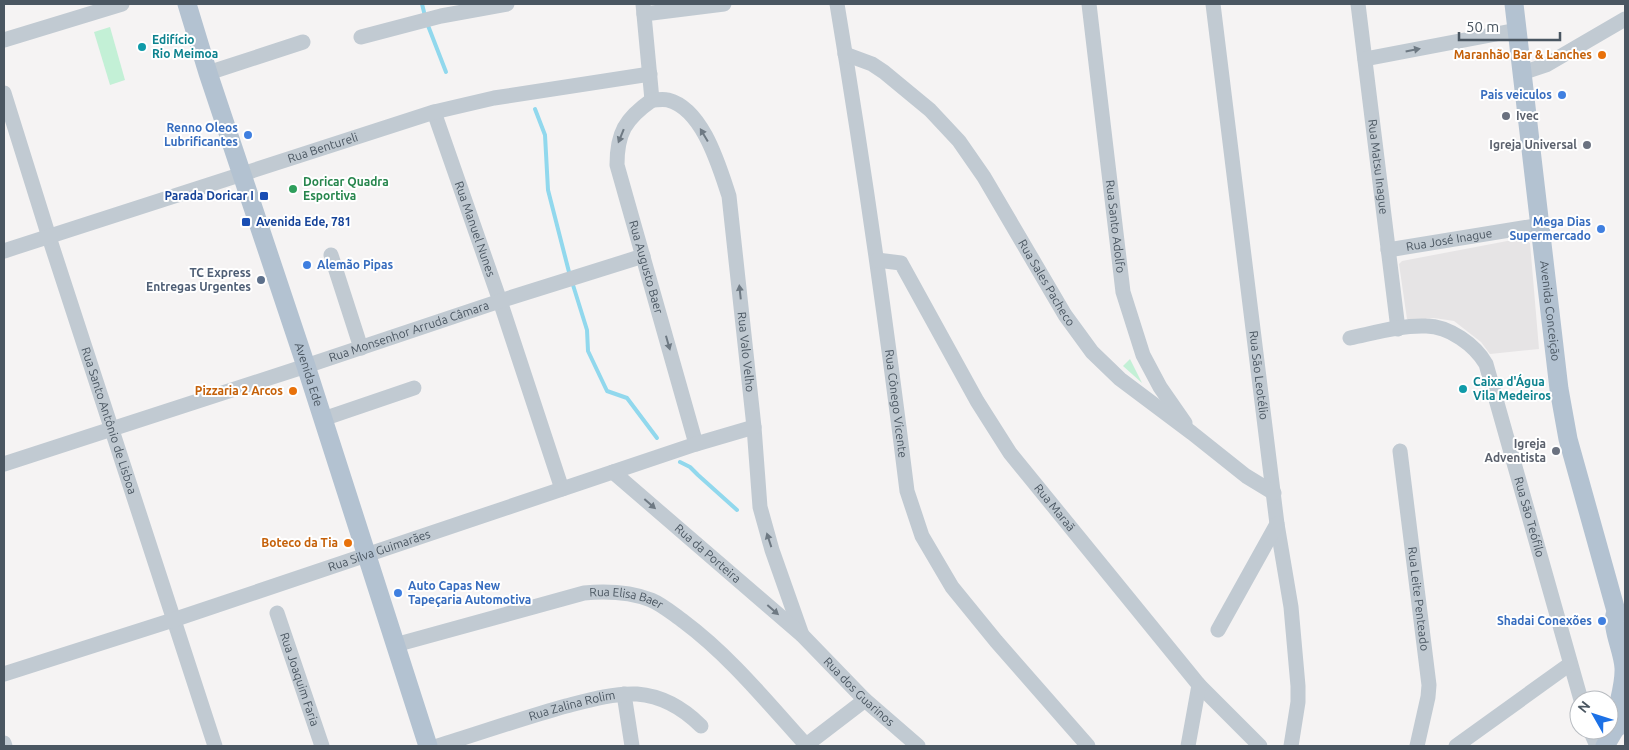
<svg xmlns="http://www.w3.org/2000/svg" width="1629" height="750" viewBox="0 0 1629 750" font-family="Ubuntu,sans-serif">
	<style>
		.education { fill: #e6e4e5 }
		.green { fill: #c3f0d6 }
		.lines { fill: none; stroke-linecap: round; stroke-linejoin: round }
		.stream { stroke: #91d8ed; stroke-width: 4 }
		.minor { stroke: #c1cad2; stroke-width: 15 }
		.major { stroke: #b3c2d1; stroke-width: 19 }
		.oneway { fill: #6e7983 }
		.culture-dot { fill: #0f9aa8; stroke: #fff; stroke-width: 2 }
		.food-dot { fill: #e8710a; stroke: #fff; stroke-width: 2 }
		.shop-dot { fill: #3f7fe0; stroke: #fff; stroke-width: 2 }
		.worship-dot { fill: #6b7280; stroke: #fff; stroke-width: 2 }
		.leisure-dot { fill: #2e9e5b; stroke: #fff; stroke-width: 2 }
		.transit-dot { fill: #1a4fb4; stroke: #fff; stroke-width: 2 }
		.service-dot { fill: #5c6f8a; stroke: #fff; stroke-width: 2 }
		.labels { text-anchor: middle; stroke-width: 4; stroke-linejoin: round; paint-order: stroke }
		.culture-label { font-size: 12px; font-weight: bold; fill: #0d838f; stroke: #fff; text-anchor: start }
		.food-label { font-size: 12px; font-weight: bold; fill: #c56008; stroke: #fff; text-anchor: end }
		.shop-label { font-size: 12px; font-weight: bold; fill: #366cbe; stroke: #fff; text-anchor: end }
		.worship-label { font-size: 12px; font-weight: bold; fill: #5b616d; stroke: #fff; text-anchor: end }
		.street-label { font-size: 12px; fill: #4a5661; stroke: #fff }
		.leisure-label { font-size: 12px; font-weight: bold; fill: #27864d; stroke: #fff; text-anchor: start }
		.transit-label { font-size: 12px; font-weight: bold; fill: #164399; stroke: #fff; text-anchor: end }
		.service-label { font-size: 12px; font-weight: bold; fill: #4e5e75; stroke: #fff; text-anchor: end }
	</style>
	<rect width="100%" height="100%" fill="#f5f3f3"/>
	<!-- education -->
	<polygon class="education" points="1523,238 1530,243 1539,349 1490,354 1481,342 1454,321 1434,318 1412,321 1407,319 1399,264 1402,261"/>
	<!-- green -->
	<g class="green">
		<polygon points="110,27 125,80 110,85 94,32"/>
		<polygon points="1130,359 1142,383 1123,366"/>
	</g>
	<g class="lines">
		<!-- stream -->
		<g class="stream">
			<polyline points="422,4 425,16"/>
			<polyline points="427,23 446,72"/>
			<polyline points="535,109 545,135 548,190 569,272"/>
			<polyline points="573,285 587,330 588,351 607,391 627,398 657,438"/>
			<polyline points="680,462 690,467 698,475 737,510"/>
		</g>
		<!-- minor -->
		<g class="minor">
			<polyline points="643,4 652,100"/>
			<path id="s1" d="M837 4C864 166 887 328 907 491L922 536 952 587 996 641 1088 746"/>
			<path id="s2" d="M1089 4 1123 292 1143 355 1160 387 1185 423"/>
			<path id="s3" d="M1213 4 1277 524 1291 607 1298 686V702L1291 746"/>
			<path id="s4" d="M1358 4 1398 329"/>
			<polyline points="644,14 724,4"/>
			<polyline points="361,37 441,16 507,4"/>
			<polyline points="4,40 122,4"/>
			<path id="s5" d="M845 54 872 64 884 72 930 110 959 141 984 177 1065 315 1092 352 1120 379 1192 433 1246 476 1274 493"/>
			<polyline points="1365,59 1517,30"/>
			<polyline points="208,73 303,42"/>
			<polyline points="1522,73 1546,65 1625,19"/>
			<path id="s6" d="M4 93 49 237 215 746"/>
			<path id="s7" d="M652 100C657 100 663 99 668 100 703 109 719 166 729 196L754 427 760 507 772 550 802 635"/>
			<path id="s8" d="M652 100C625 119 617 133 617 165L696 444"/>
			<path id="s9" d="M434 112 500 301 562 489"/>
			<path id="s10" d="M1388 250 1541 225"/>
			<path id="s11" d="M4 251 434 112 494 98 650 74"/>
			<polyline points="331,255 361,348"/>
			<path id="s12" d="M877 260 901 263 977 401 1010 453 1199 685 1260 746"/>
			<path id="s13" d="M1350 338C1374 333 1401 325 1426 326 1449 326 1475 345 1486 364L1581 700"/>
			<polyline points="323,419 414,388"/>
			<path id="s14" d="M1400 451 1429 685 1428 697 1417 746"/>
			<path id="s15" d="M4 464 306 366 500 301 643 256"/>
			<path id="s16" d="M613 472 802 635 865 700 918 746"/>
			<path id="s17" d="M277 613 322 746"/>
			<polyline points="1218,630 1277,524"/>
			<path id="s18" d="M395 645 584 593C606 591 630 592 651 600 663 605 673 614 683 621 730 656 767 702 806 745"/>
			<path id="s19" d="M4 674 173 620 696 444 754 427"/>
			<polyline points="624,694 632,746"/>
			<polyline points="1590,730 1597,746"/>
			<polyline points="4,743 5,746"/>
			<path id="s20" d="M438 746C480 733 523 718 566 706 589 700 613 693 637 694 662 696 684 709 701 726"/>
			<polyline points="805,746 865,700"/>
			<polyline points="1188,746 1199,685"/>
			<polyline points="1456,746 1570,664"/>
		</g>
		<!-- major -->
		<g class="major">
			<path id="s21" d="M187 4 208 73 306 366 428 746"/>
			<path id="s22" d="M1514 4 1559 389 1568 439 1616 611C1610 628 1623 649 1624 668 1625 689 1615 709 1615 729"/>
			<polyline points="1605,746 1615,729 1624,722"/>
		</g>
	</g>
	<!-- one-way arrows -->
	<defs><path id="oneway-solid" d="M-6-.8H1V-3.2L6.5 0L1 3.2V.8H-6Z" transform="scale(1.25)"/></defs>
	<g class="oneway">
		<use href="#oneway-solid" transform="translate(1413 50) rotate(-11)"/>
		<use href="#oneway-solid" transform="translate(704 135) rotate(-121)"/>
		<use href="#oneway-solid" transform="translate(621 136) rotate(112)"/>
		<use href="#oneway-solid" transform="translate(740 292) rotate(-96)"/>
		<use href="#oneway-solid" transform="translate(668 343) rotate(74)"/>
		<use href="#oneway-solid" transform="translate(650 504) rotate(41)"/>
		<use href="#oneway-solid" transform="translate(769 540) rotate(-108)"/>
		<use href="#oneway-solid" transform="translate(773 610) rotate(41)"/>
	</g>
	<!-- markers -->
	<g class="culture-dot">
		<circle cx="142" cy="47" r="5"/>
		<circle cx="1463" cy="389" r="5"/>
	</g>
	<g class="food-dot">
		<circle cx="1602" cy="55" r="5"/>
		<circle cx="293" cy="391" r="5"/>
		<circle cx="348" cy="543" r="5"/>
	</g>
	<g class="shop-dot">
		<circle cx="1562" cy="95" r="5"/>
		<circle cx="248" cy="135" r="5"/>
		<circle cx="1601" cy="229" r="5"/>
		<circle cx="307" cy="265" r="5"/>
		<circle cx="398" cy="593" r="5"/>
		<circle cx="1602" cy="621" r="5"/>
	</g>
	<g class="worship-dot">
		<circle cx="1506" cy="116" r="5"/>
		<circle cx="1587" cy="145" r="5"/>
		<circle cx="1556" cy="451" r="5"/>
	</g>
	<circle class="leisure-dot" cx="293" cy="189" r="5"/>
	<g class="transit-dot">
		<rect x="259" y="191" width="10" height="10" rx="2.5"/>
		<rect x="241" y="217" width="10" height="10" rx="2.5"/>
	</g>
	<circle class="service-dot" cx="261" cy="280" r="5"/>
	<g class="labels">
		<!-- culture labels -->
		<g class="culture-label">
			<text x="152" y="44">Edifício<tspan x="152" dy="14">Rio Meimoa</tspan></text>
			<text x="1473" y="386">Caixa d'Água<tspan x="1473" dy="14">Vila Medeiros</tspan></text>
		</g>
		<!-- food labels -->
		<g class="food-label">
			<text x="1592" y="59">Maranhão Bar &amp; Lanches</text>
			<text x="283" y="395">Pizzaria 2 Arcos</text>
			<text x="338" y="547">Boteco da Tia</text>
		</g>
		<!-- shop labels -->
		<g class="shop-label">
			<text x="1552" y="99">Pais veiculos</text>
			<text x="238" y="132">Renno Oleos<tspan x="238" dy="14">Lubrificantes</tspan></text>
			<text x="1591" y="226">Mega Dias<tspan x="1591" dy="14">Supermercado</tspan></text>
			<text x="317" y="269" text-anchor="start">Alemão Pipas</text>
			<text x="408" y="590" text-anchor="start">Auto Capas New<tspan x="408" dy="14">Tapeçaria Automotiva</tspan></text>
			<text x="1592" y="625">Shadai Conexões</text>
		</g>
		<!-- worship labels -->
		<g class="worship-label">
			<text x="1516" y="120" text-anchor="start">Ivec</text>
			<text x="1577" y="149">Igreja Universal</text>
			<text x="1546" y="448">Igreja<tspan x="1546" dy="14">Adventista</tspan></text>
		</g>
		<!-- street labels -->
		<g class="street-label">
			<text dy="4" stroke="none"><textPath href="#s11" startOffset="335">Rua Bentureli</textPath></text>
			<text dy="4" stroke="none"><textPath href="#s4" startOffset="164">Rua Matsu Inague</textPath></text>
			<text dy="4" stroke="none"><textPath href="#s2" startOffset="224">Rua Santo Adolfo</textPath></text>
			<text dy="4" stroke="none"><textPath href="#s9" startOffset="124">Rua Manuel Nunes</textPath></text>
			<text dy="4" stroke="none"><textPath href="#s10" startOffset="62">Rua José Inague</textPath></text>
			<text dy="4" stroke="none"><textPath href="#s8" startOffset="184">Rua Augusto Baer</textPath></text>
			<text dy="4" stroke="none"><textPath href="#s5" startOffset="312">Rua Sales Pacheco</textPath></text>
			<text dy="4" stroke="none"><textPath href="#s22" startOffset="309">Avenida Conceição</textPath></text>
			<text dy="4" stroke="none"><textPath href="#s15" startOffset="426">Rua Monsenhor Arruda Câmara</textPath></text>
			<text dy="4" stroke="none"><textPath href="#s7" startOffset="291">Rua Valo Velho</textPath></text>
			<text dy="4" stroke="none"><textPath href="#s21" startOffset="390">Avenida Ede</textPath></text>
			<text dy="4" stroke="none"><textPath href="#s3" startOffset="374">Rua São Leotélio</textPath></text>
			<text dy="4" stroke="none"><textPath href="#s1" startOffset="404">Rua Cônego Vicente</textPath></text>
			<text dy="4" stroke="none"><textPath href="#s6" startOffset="344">Rua Santo Antônio de Lisboa</textPath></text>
			<text dy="4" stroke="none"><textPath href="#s12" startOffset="314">Rua Maraã</textPath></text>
			<text dy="4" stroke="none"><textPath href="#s13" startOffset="310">Rua São Teófilo</textPath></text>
			<text dy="4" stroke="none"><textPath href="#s19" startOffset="395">Rua Silva Guimarães</textPath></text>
			<text dy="4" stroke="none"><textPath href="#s16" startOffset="125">Rua da Porteira</textPath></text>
			<text dy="4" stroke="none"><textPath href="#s14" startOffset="149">Rua Leite Penteado</textPath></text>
			<text dy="4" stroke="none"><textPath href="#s18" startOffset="239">Rua Elisa Baer</textPath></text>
			<text dy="4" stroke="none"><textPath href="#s17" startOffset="70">Rua Joaquim Faria</textPath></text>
			<text dy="4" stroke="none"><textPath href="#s16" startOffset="330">Rua dos Guarinos</textPath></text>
			<text dy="4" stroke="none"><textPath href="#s20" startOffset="140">Rua Zalina Rolim</textPath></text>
		</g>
		<!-- leisure labels -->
		<g class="leisure-label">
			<text x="303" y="186">Doricar Quadra<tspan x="303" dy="14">Esportiva</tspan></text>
		</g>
		<!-- transit labels -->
		<g class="transit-label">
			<text x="254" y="200">Parada Doricar I</text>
			<text x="256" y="226" text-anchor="start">Avenida Ede, 781</text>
		</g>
		<!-- service labels -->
		<g class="service-label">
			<text x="251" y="277">TC Express<tspan x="251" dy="14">Entregas Urgentes</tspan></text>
		</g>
	</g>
	<!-- border -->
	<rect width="1629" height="750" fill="none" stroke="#4a5661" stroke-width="10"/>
	<!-- north arrow -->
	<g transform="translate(1594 715) rotate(309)"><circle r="24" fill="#ffffff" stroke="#b7bbc0"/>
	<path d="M0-4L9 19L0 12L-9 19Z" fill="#1c71e6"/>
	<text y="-8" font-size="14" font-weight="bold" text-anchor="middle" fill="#4a5661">N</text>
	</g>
	<!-- scale -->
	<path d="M1459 32v8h101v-8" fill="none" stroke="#4a5661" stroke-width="2.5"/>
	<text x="1466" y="32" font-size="15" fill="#4a5661" stroke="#ffffff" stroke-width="4" paint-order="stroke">50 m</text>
</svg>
